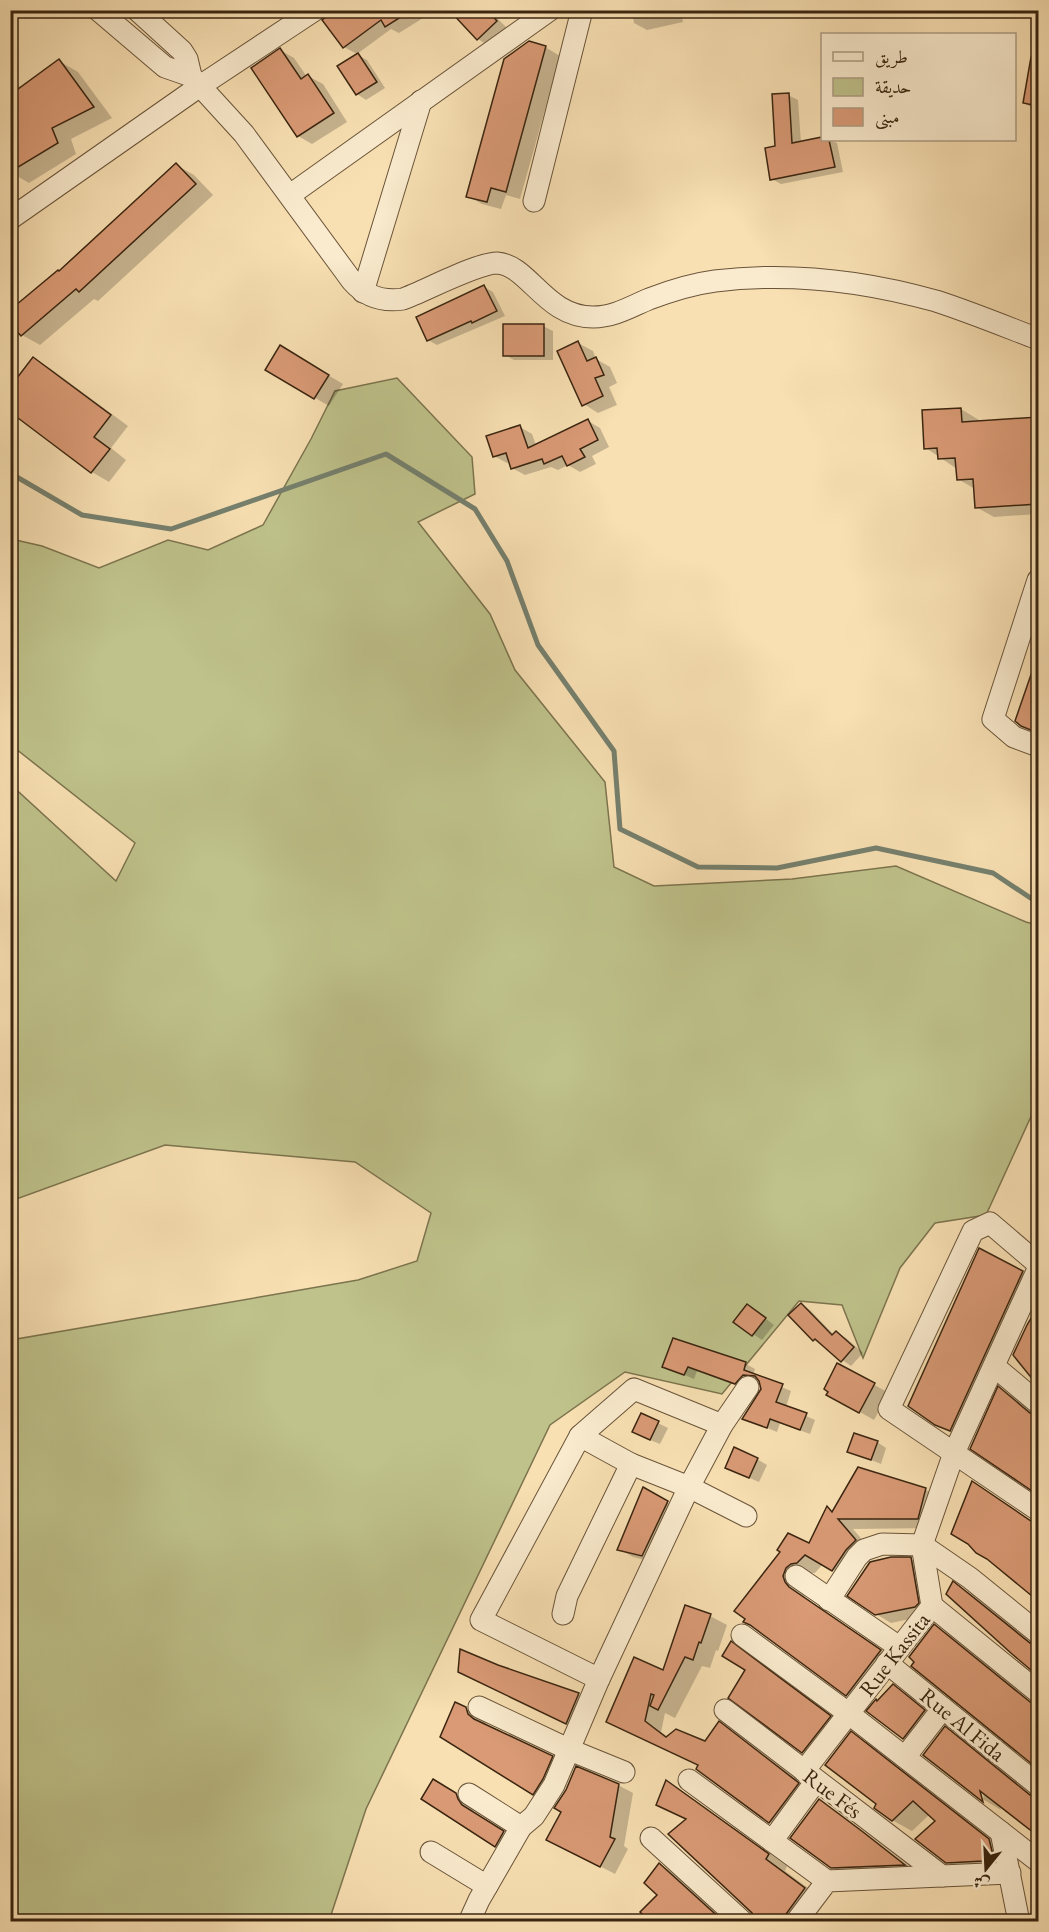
<svg xmlns="http://www.w3.org/2000/svg" width="1049" height="1932" viewBox="0 0 1049 1932" font-family="'EB Garamond',Amiri,serif">
	<style>
		.green { fill: #bfc28b; stroke: #7c744e; stroke-width: 1.5 }
		.shadow { fill: #0003 }
		.lines { fill: none; stroke-linecap: round; stroke-linejoin: round }
		.stream { stroke: #75806e; stroke-width: 5 }
		.building { fill: #d99a75; stroke: #3a2510; stroke-width: 1.5 }
		.minor-casing { stroke: #6a5439; stroke-width: 23 }
		.minor { stroke: #faebce; stroke-width: 21 }
		.labels { text-anchor: middle; stroke-width: 6; stroke-linejoin: round; paint-order: stroke }
		.street-label { font-size: 22px; fill: #3a2510; stroke: #faebce }
	</style>
	<rect width="100%" height="100%" fill="#f8e0b3"/>
	<filter id="stains"><feTurbulence type="fractalNoise" baseFrequency=".00333" numOctaves="4"/><feColorMatrix values="0 0 0 0 .2 0 0 0 0 .09 0 0 0 0 .02 0 0 0 .5 -.17"/></filter>
	<radialGradient id="worn" r=".72"><stop offset=".6" stop-color="#630" stop-opacity="0"/><stop offset="1" stop-color="#630" stop-opacity=".3"/></radialGradient>
	<!-- green -->
	<polygon class="green" points="397,378 472,457 475,494 418,522 490,614 515,670 605,782 614,867 654,886 792,879 896,866 1026,922 1038,925 1038,1106 1034,1110 986,1215 935,1223 900,1268 863,1358 842,1305 799,1301 722,1394 625,1372 550,1425 366,1809 329,1921 11,1921 11,1340 358,1280 417,1261 431,1213 355,1162 165,1145 11,1201 10,784 116,881 135,843 11,745 11,677 17,670 11,627 11,539 42,546 99,568 168,540 208,550 263,525 311,439 335,391"/>
	<!-- shadow -->
	<g class="shadow">
		<polygon points="338,10 436,10 399,33 391,29 357,54 344,47"/>
		<polygon points="451,10 513,10 498,19 507,28 489,46 478,39"/>
		<polygon points="632,10 680,10 683,22 647,30 634,23"/>
		<polygon points="1035,42 1038,43 1038,111 1024,103"/>
		<polygon points="545,47 560,56 520,199 506,195 501,209 482,204 468,196"/>
		<polygon points="280,50 294,58 307,77 308,76 323,84 347,122 312,144 298,136"/>
		<polygon points="358,55 367,60 385,88 366,100 357,94"/>
		<polygon points="59,61 78,72 112,118 71,139 76,154 29,183 10,172 10,81 22,88"/>
		<polygon points="788,95 798,100 801,143 822,138 837,143 843,172 781,184 772,179"/>
		<polygon points="176,165 194,175 213,195 98,301 94,299 40,345 22,335 10,322 60,273"/>
		<polygon points="484,287 493,292 505,316 437,345 428,340"/>
		<polygon points="543,326 553,331 553,360 514,360 505,355"/>
		<polygon points="578,343 593,351 596,359 610,367 617,383 609,387 617,405 598,413 584,404"/>
		<polygon points="281,347 343,384 329,406 267,370"/>
		<polygon points="34,359 51,369 128,426 111,448 126,460 109,482 92,472 10,410 10,371 20,378"/>
		<polygon points="961,409 979,420 979,422 1038,418 1038,514 994,517 976,507 975,489 958,479 957,469 926,448"/>
		<polygon points="588,421 600,428 609,447 592,456 596,464 580,472 568,465 558,470 551,467 525,475 512,468 510,462 507,463 494,456 520,427 532,434 536,445"/>
		<polygon points="1038,657 1038,734 1017,721"/>
		<polygon points="1023,1272 1038,1281 956,1435 935,1423"/>
		<polygon points="801,1304 810,1310 834,1335 836,1333 846,1338 863,1353 851,1366 814,1340 790,1315"/>
		<polygon points="756,1311 774,1325 762,1340 735,1322"/>
		<polygon points="1037,1312 1038,1313 1038,1382 1014,1355"/>
		<polygon points="674,1340 746,1364 755,1369 753,1375 791,1391 786,1407 815,1420 810,1434 780,1423 777,1432 744,1418 762,1389 759,1379 753,1380 745,1388 697,1371 694,1379 664,1366"/>
		<polygon points="838,1365 889,1393 874,1420 842,1402 830,1391"/>
		<polygon points="999,1389 1018,1399 1038,1417 1038,1493 972,1448"/>
		<polygon points="641,1415 668,1428 660,1444 643,1437"/>
		<polygon points="877,1442 886,1448 881,1464 849,1451"/>
		<polygon points="757,1459 767,1465 759,1482 736,1472"/>
		<polygon points="859,1469 926,1490 943,1500 935,1528 853,1529 872,1551 850,1580 823,1564 815,1573 809,1573 800,1586 802,1593 806,1598 898,1661 864,1704 847,1695 736,1611 810,1545 828,1508 834,1512"/>
		<polygon points="973,1483 1034,1523 1038,1523 1038,1599 1030,1592"/>
		<polygon points="644,1489 682,1511 657,1563 633,1557 619,1549"/>
		<polygon points="911,1559 925,1567 929,1615 891,1623 876,1614"/>
		<polygon points="953,1584 972,1594 1038,1647 1038,1675 1013,1653"/>
		<polygon points="710,1616 727,1625 718,1651 716,1650 710,1668 702,1666 675,1718 665,1713 661,1732 668,1737 705,1743 719,1723 736,1733 815,1793 787,1831 770,1822 698,1769 700,1765 608,1721 664,1672"/>
		<polygon points="934,1626 953,1637 1038,1705 1038,1767 913,1666"/>
		<polygon points="732,1643 751,1654 849,1728 822,1763 803,1752"/>
		<polygon points="497,1666 578,1694 593,1702 581,1731 475,1680"/>
		<polygon points="893,1686 908,1694 939,1719 918,1746 903,1738 878,1702"/>
		<polygon points="466,1709 485,1720 487,1726 571,1768 553,1804 442,1737"/>
		<polygon points="945,1728 964,1739 1038,1798 1038,1834 999,1804 1001,1810 981,1798 984,1798 980,1784"/>
		<polygon points="851,1733 870,1744 1008,1852 1011,1866 967,1873 947,1862 937,1821 930,1814 912,1831 892,1820 878,1803"/>
		<polygon points="433,1781 471,1803 472,1809 477,1815 517,1841 510,1854 496,1846"/>
		<polygon points="667,1782 685,1793 787,1866 785,1871 824,1900 808,1922 757,1922 756,1917 687,1820 658,1804"/>
		<polygon points="618,1785 633,1793 624,1846 628,1849 615,1874 563,1847"/>
		<polygon points="819,1801 838,1812 921,1875 852,1878 832,1867"/>
		<polygon points="660,1865 679,1876 729,1922 654,1922 659,1895"/>
	</g>
	<g class="lines">
		<!-- stream -->
		<polyline class="stream" points="10,473 82,515 171,529 386,454 475,509 507,561 538,645 614,751 620,829 698,867 777,868 876,848 993,873 1038,903"/>
	</g>
	<!-- building -->
	<g class="building">
		<polygon points="335,10 412,10 385,27 381,20 343,48 322,20"/>
		<polygon points="449,10 487,10 497,21 477,40"/>
		<polygon points="529,41 546,46 506,192 491,188 487,202 466,197 504,59"/>
		<polygon points="280,48 301,79 308,74 334,113 297,137 251,68"/>
		<polygon points="358,53 377,82 356,95 337,66"/>
		<polygon points="1031,57 1038,58 1038,106 1023,103"/>
		<polygon points="59,59 94,107 52,128 58,143 10,172 10,95"/>
		<polygon points="789,93 792,143 822,137 822,140 829,140 835,167 770,180 765,148 775,146 772,94"/>
		<polygon points="176,163 196,184 79,292 76,289 21,336 10,324 10,310 58,270 59,271"/>
		<polygon points="484,285 497,311 472,323 471,321 427,341 416,317"/>
		<rect x="503" y="324" width="41" height="32"/>
		<polygon points="578,341 587,361 596,357 604,375 595,378 603,396 582,406 557,351"/>
		<polygon points="280,345 329,375 314,399 265,370"/>
		<polygon points="33,357 111,415 94,437 110,449 91,473 10,412 10,373 17,378"/>
		<polygon points="961,408 962,422 1038,417 1038,504 975,508 973,479 957,480 955,458 938,459 937,448 924,449 922,410"/>
		<polygon points="588,419 598,440 580,449 585,457 567,466 562,456 544,464 542,459 511,469 506,453 493,457 486,436 520,425 528,448"/>
		<polygon points="1036,660 1038,661 1038,733 1021,726 1015,721"/>
		<polygon points="979,1248 1023,1271 950,1431 935,1425 908,1406"/>
		<polygon points="801,1303 832,1335 836,1331 854,1347 841,1362 815,1339 813,1341 788,1315"/>
		<polygon points="747,1304 766,1318 752,1336 733,1322"/>
		<polygon points="1038,1306 1038,1386 1013,1355 1027,1325"/>
		<polygon points="673,1338 746,1362 744,1370 783,1384 776,1402 807,1413 800,1430 770,1419 767,1428 742,1419 761,1389 759,1381 755,1376 743,1375 735,1384 688,1367 684,1375 662,1367"/>
		<polygon points="837,1363 875,1383 859,1413 826,1395 828,1392 824,1389"/>
		<polygon points="998,1386 1030,1413 1038,1416 1038,1495 970,1449"/>
		<polygon points="641,1413 659,1421 650,1440 632,1432"/>
		<polygon points="854,1433 878,1441 871,1460 847,1452"/>
		<polygon points="734,1447 758,1458 749,1478 725,1468"/>
		<polygon points="858,1467 926,1488 918,1519 838,1519 856,1540 846,1550 832,1571 805,1555 797,1563 791,1564 786,1568 783,1576 785,1582 789,1587 881,1650 846,1696 750,1625 743,1622 745,1619 734,1611 780,1552 777,1550 788,1533 809,1543 827,1506 832,1512"/>
		<polygon points="972,1481 1031,1521 1038,1523 1038,1601 987,1559 976,1553 968,1544 951,1534"/>
		<polygon points="643,1487 668,1501 642,1556 617,1550"/>
		<polygon points="891,1557 911,1557 919,1603 915,1607 875,1615 847,1596 870,1562"/>
		<polygon points="953,1581 1030,1643 1038,1645 1038,1676 1012,1654 946,1594"/>
		<polygon points="685,1605 711,1614 701,1643 699,1642 693,1660 685,1657 658,1710 650,1706 654,1695 651,1694 645,1721 666,1737 676,1729 705,1741 719,1721 799,1783 769,1823 696,1769 698,1765 606,1722 634,1657 663,1670"/>
		<polygon points="934,1624 1030,1702 1038,1707 1038,1769 911,1666 914,1662 909,1657"/>
		<polygon points="731,1641 831,1716 802,1753 728,1698 745,1670 722,1656"/>
		<polygon points="460,1649 498,1665 579,1693 566,1724 458,1672"/>
		<polygon points="893,1684 925,1710 903,1739 866,1711 876,1699 877,1701"/>
		<polygon points="455,1702 466,1707 468,1714 474,1719 553,1756 543,1779 533,1795 440,1737"/>
		<polygon points="945,1726 1030,1795 1038,1797 1038,1836 980,1791 983,1802 923,1755"/>
		<polygon points="851,1731 989,1839 993,1855 983,1861 946,1863 915,1839 935,1821 913,1801 892,1821 874,1808 876,1804 825,1765"/>
		<polygon points="576,1766 619,1784 610,1837 615,1839 600,1867 546,1840 561,1812 554,1808 566,1790"/>
		<polygon points="433,1779 456,1793 458,1799 462,1805 504,1831 495,1847 421,1799"/>
		<polygon points="666,1780 769,1854 766,1859 805,1888 786,1914 783,1922 755,1922 752,1913 668,1834 686,1819 656,1805"/>
		<polygon points="819,1799 863,1832 905,1865 831,1868 790,1838"/>
		<polygon points="659,1863 724,1922 651,1922 640,1912 657,1895 644,1883"/>
	</g>
	<g class="lines">
		<defs>
			<g id="minor">
				<polyline points="98,10 165,67 191,76"/>
				<path d="M137 10 182 51 187 59 191 76 244 134 352 281C366 297 383 302 403 299 425 291 477 263 497 263 529 265 545 317 593 317 614 317 630 307 649 299 670 291 692 284 715 281 788 272 865 281 936 301 970 312 1004 326 1038 339"/>
				<polyline points="290,195 550,10"/>
				<polyline points="534,201 582,10"/>
				<polyline points="10,219 200,86 315,10"/>
				<polyline points="363,292 421,101"/>
				<polyline points="1038,580 993,719 1014,737 1038,746"/>
				<polyline points="1038,1264 990,1223 973,1231 889,1409 1038,1510"/>
				<polyline points="994,1366 1038,1403"/>
				<polyline points="580,1436 634,1389 722,1425"/>
				<polyline points="796,1576 899,1647"/>
				<polyline points="829,1600 857,1557 864,1550 882,1544 922,1545 970,1578 1038,1633"/>
				<polyline points="932,1606 1038,1692"/>
				<polyline points="563,1614 567,1596 631,1464"/>
				<polyline points="742,1635 848,1713 1038,1861"/>
				<polyline points="887,1663 1038,1785"/>
				<polyline points="599,1679 481,1620 580,1436 631,1464 689,1487 746,1516"/>
				<polyline points="479,1707 570,1750 624,1772"/>
				<polyline points="725,1710 942,1876"/>
				<polyline points="905,1757 943,1708"/>
				<polyline points="804,1771 932,1606 922,1545 954,1453 1038,1269"/>
				<polyline points="689,1780 827,1881"/>
				<polyline points="469,1794 521,1827"/>
				<polyline points="1001,1832 1019,1922"/>
				<polyline points="651,1838 743,1922"/>
				<polyline points="772,1841 816,1781"/>
				<polyline points="431,1852 487,1886"/>
				<polyline points="469,1922 479,1900 521,1827 534,1816 554,1785 599,1679 689,1487 722,1425 748,1387"/>
				<polyline points="796,1922 827,1881 1010,1873"/>
			</g>
		</defs>
		<!-- minor casing -->
		<use href="#minor" class="minor-casing"/>
		<!-- minor -->
		<use href="#minor" class="minor"/>
	</g>
	<g class="labels">
		<!-- street labels -->
		<g class="street-label">
			<text transform="translate(894 1654) rotate(-52)" y="8">Rue Kassita</text>
			<text transform="translate(963 1724) rotate(39)" y="8">Rue Al Fida</text>
			<text transform="translate(833 1793) rotate(37)" y="8">Rue Fés</text>
		</g>
	</g>
	<!-- margin -->
	<rect width="1049" height="1932" fill="none" stroke="#f8e0b3" stroke-width="36"/>
	<rect x="12" y="12" width="1025" height="1908" fill="none" stroke="#3a2510" stroke-width="3"/>
	<rect x="18" y="18" width="1013" height="1896" fill="none" stroke="#3a2510" stroke-width="1.5"/>
	<!-- legend -->
	<rect x="821" y="33" width="195" height="108" fill="#faebce" stroke="#ad9c82" stroke-width="1.5"/>
	<rect x="833" y="52" width="30" height="9" fill="#faebce" stroke="#ad9c82" stroke-width="1.5"/>
	<text x="875" y="63" font-size="18" fill="#3a2510">طريق</text>
	<rect x="833" y="78" width="30" height="18" fill="#bfc28b" stroke="#ad9c82" stroke-width="1.5"/>
	<text x="875" y="93" font-size="18" fill="#3a2510">حديقة</text>
	<rect x="833" y="108" width="30" height="18" fill="#d99a75" stroke="#ad9c82" stroke-width="1.5"/>
	<text x="875" y="123" font-size="18" fill="#3a2510">مبنى</text>
	<!-- north arrow -->
	<g transform="translate(986 1869) rotate(198)" stroke="#faebce" stroke-width="4.5" paint-order="stroke">
	<path d="M0-4.5L10 22L0 15L-10 22Z" fill="#3a2510"/>
	<text y="-9" font-size="16" font-weight="bold" text-anchor="middle" fill="#3a2510">ش</text>
	</g>
	<rect width="100%" height="100%" filter="url(#stains)"/>
	<rect width="100%" height="100%" fill="url(#worn)"/>
</svg>
